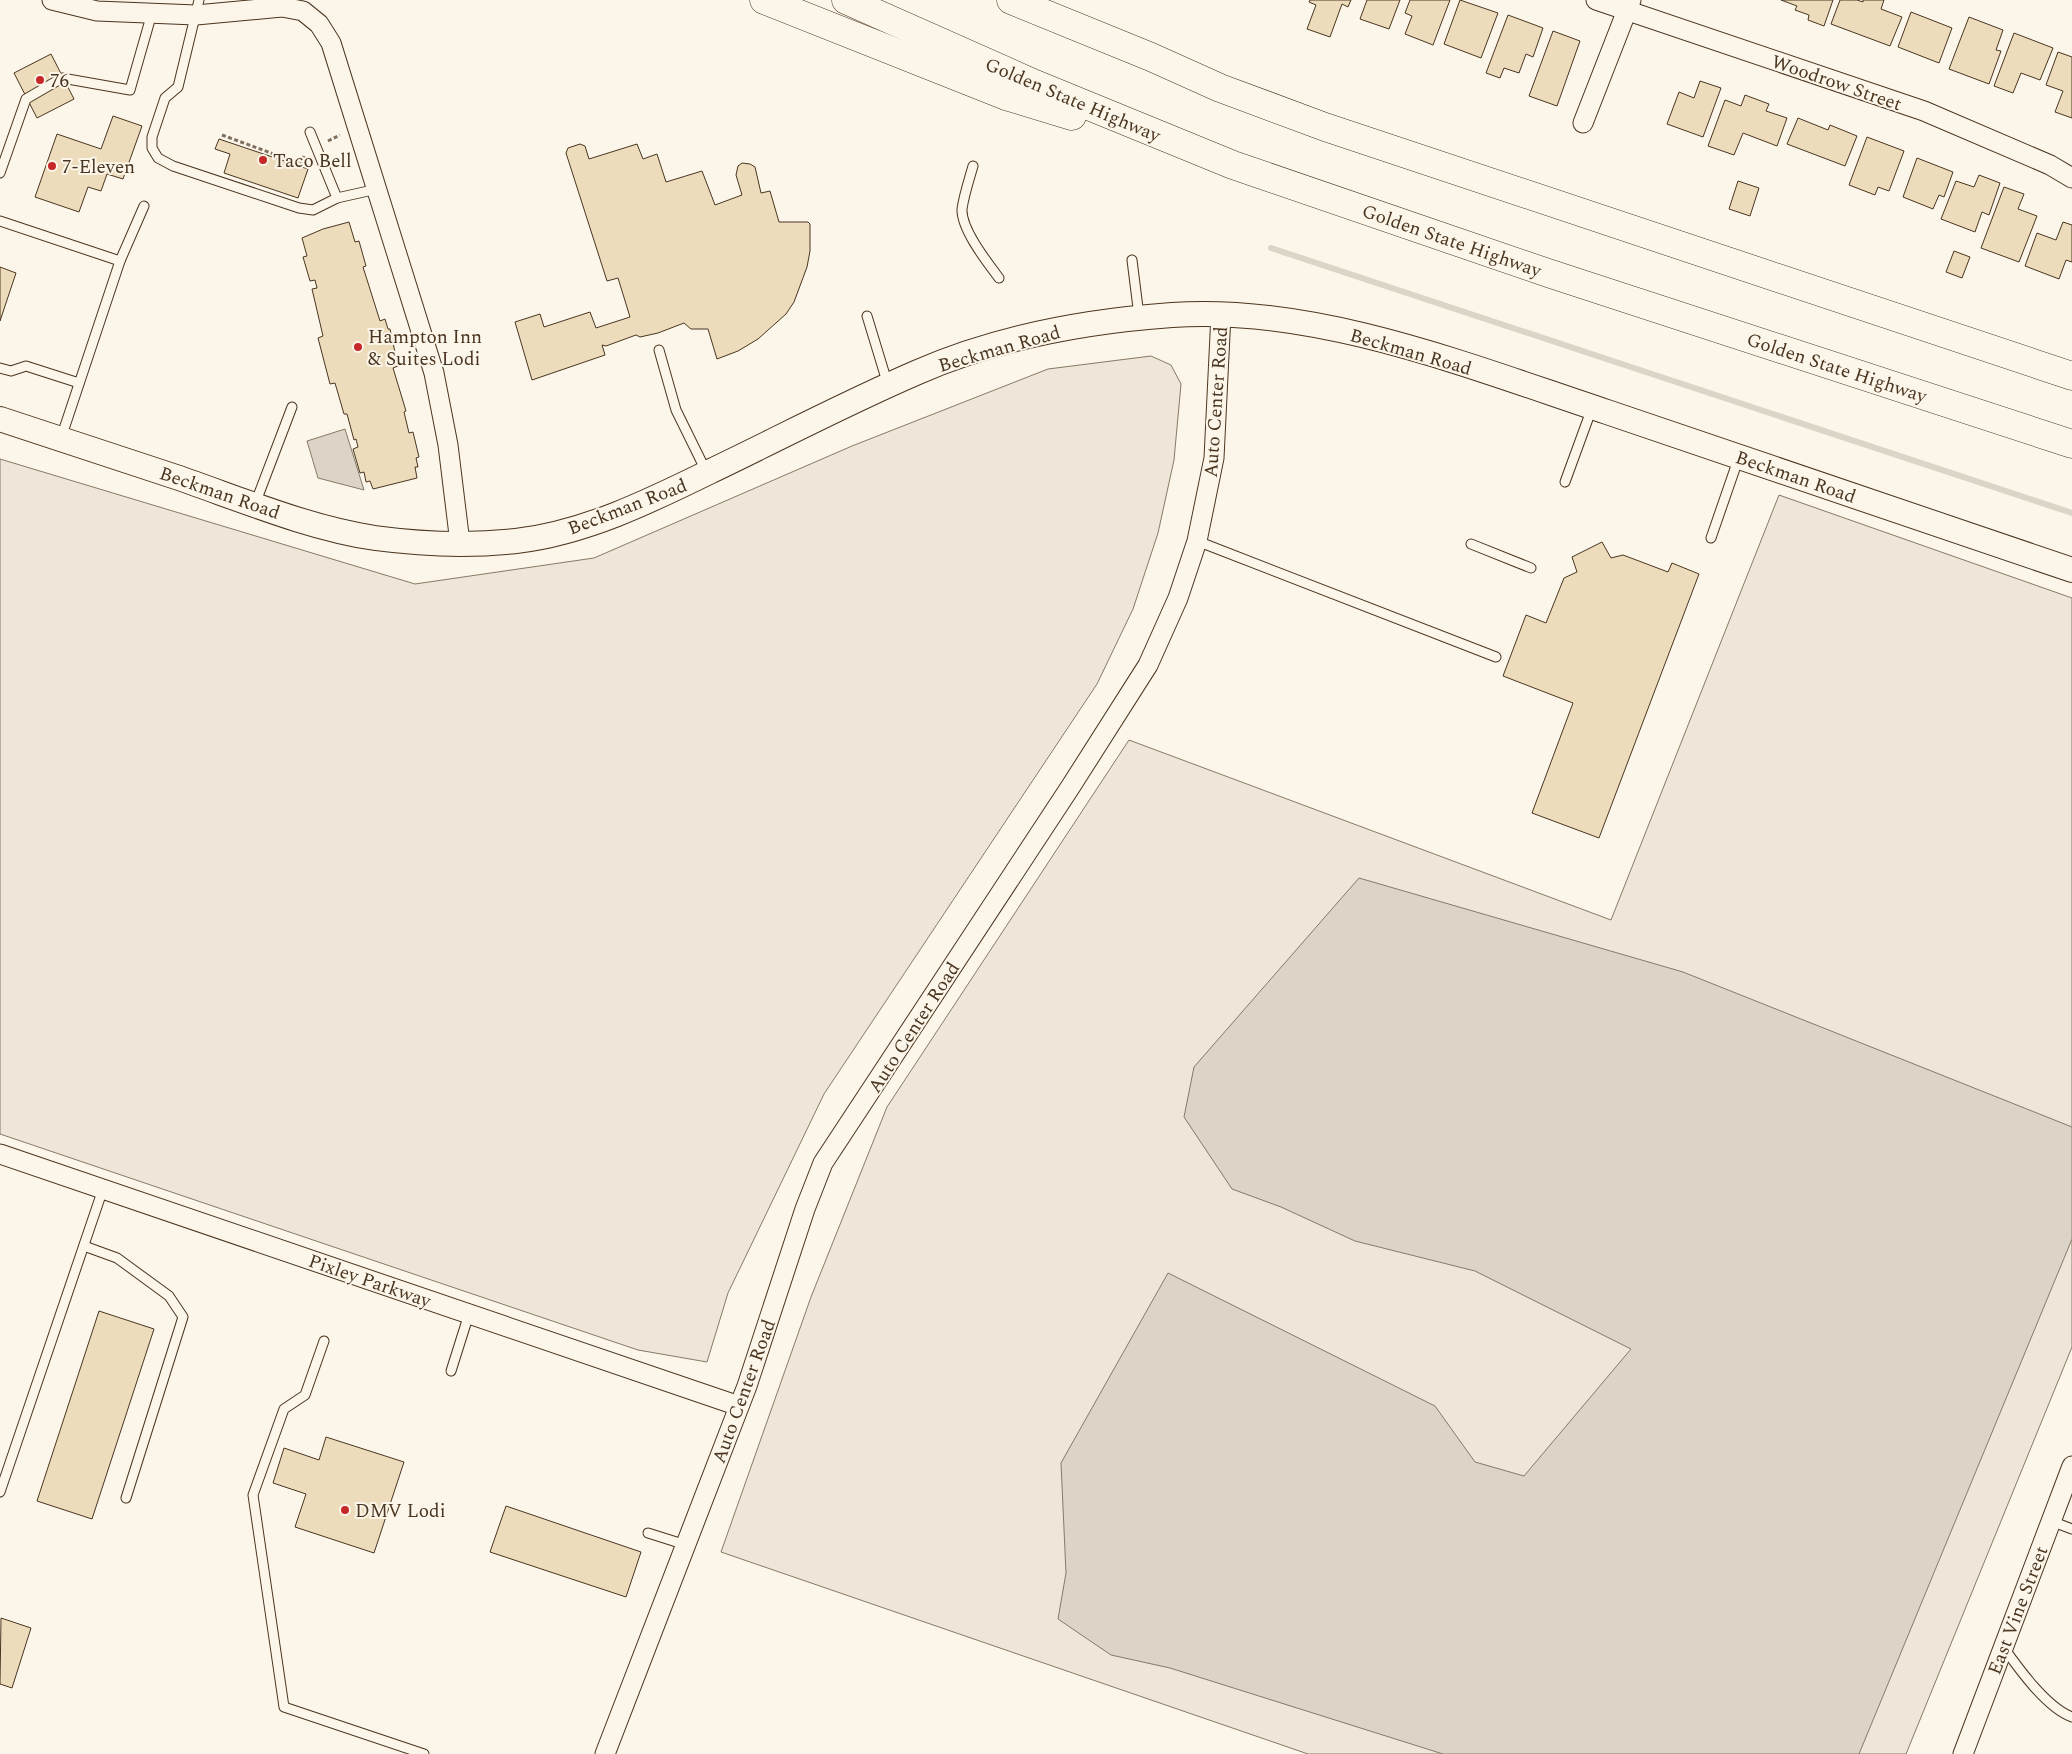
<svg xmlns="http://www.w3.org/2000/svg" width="2072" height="1754" viewBox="0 0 2072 1754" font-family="Spectral,serif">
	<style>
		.green { fill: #ede6d9; stroke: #887966 }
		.water { fill: #dcd4c6; stroke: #887966 }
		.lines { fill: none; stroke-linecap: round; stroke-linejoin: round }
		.stream { stroke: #dcd4c6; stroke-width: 6 }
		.building { fill: #ecdcbc; stroke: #4a3520 }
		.service-casing { stroke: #4a3520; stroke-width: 11 }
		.minor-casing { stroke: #4a3520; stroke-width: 21 }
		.tertiary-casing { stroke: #4a3520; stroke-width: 26 }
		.motorway-casing { stroke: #4a3520; stroke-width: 29 }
		.path { stroke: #7f6f5c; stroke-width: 3; stroke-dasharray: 4 2.5; stroke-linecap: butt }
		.service { stroke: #fbf6e9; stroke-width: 9 }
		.minor { stroke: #fbf6e9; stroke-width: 19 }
		.tertiary { stroke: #fbf6e9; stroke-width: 24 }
		.motorway { stroke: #fbf6e9; stroke-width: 28 }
		.poi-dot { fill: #c62828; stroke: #fbf6e9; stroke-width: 2 }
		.labels { text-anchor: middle; stroke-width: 4; stroke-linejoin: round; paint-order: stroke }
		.poi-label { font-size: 19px; fill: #4a3520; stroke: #fbf6e9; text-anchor: start }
		.street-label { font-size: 19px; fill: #4a3520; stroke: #fbf6e9 }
	</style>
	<rect width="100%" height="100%" fill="#fbf6e9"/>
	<!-- green -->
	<g class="green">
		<polygon points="1151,356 1171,365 1181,384 1174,460 1158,533 1133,609 1097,684 824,1094 728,1293 707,1362 638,1350 0,1134 0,459 415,584 594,558 852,446 1048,369"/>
		<polygon points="1779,495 2072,598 2072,1347 1906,1754 1308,1754 721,1552 811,1297 887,1107 1129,740 1611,920"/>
	</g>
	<!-- water -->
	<g class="water">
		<polygon points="345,429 364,490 318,478 307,441"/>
		<polygon points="1359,878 1683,972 2072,1127 2072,1239 1859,1754 1443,1754 1170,1668 1111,1655 1058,1619 1066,1573 1061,1463 1168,1273 1435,1406 1475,1462 1524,1476 1631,1349 1475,1271 1355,1241 1281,1207 1232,1189 1184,1117 1194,1067"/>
	</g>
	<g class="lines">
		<!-- stream -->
		<polyline class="stream" points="1271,248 2072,513"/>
	</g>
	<!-- building -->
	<g class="building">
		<polygon points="1310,0 1351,0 1348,7 1342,4 1330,37 1307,29 1316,5 1309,2"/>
		<polygon points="1367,0 1400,0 1389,29 1360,19"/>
		<polygon points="1410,0 1450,0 1433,45 1405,34 1412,16 1405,13"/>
		<polygon points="1460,0 1498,13 1481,58 1444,44"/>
		<polygon points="1781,0 1833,0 1824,26 1808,20 1809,15 1795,10 1797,6"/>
		<polygon points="1840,0 1857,0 1863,2 1863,0 1884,0 1881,9 1902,17 1890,46 1831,24"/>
		<polygon points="1911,12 1952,28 1939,63 1898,47"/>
		<polygon points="1508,15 1543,28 1533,57 1526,54 1519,73 1504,68 1500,78 1486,73"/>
		<polygon points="1969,17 2003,30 1996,50 2001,51 1989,84 1949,69"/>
		<polygon points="1553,31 1580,41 1557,106 1529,96"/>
		<polygon points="2014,33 2053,48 2040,80 2021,73 2013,93 1994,86"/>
		<polygon points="2058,52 2072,57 2072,118 2055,112 2063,91 2046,85"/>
		<polygon points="51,54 74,99 37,118 14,73"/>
		<polygon points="1700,81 1721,88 1703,137 1667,124 1679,92 1694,98"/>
		<polygon points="1745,95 1769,104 1766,111 1787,118 1777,146 1743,133 1734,155 1708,146 1725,100 1741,106"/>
		<polygon points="113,116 142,126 123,179 107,174 101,191 88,187 79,212 35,197 57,134 101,149"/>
		<polygon points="1798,118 1828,130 1830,125 1857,136 1845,166 1787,144"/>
		<polygon points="1867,137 1904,151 1889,191 1878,187 1875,195 1849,185"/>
		<polygon points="219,139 308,169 298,198 224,173 230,154 215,149"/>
		<polygon points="580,144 585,146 589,159 637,144 643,159 657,154 666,182 702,171 715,205 742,195 736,175 738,166 742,163 750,164 755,167 761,193 770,191 779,222 808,222 810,224 810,251 807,267 794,302 786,314 758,339 738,351 717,359 708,329 691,329 684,323 658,333 640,337 636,335 606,346 602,345 605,355 532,380 515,322 540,314 544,327 590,312 596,328 630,317 618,278 607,281 566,153 568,148"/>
		<polygon points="1917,158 1953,172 1944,197 1939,195 1933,209 1903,197"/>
		<polygon points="1979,175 2000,183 1989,215 1982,212 1975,232 1941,219 1956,181 1974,187"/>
		<polygon points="1738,181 1759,188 1750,216 1729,209"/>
		<polygon points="2004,187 2024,194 2018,209 2037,216 2019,262 1981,248"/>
		<polygon points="349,222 355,242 359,241 366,266 363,267 380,321 385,319 388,329 390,329 398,366 393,368 406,411 404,412 409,433 413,432 419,457 416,458 418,467 415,467 417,478 373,489 370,481 366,482 364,472 360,473 353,449 358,447 356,439 354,440 347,414 344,414 335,383 330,384 318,338 323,336 312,289 317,288 315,280 310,281 303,257 307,256 302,238 323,229"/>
		<polygon points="2063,222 2072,225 2072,262 2066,260 2059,279 2025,266 2037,233 2056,240"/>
		<polygon points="1954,251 1970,257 1962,278 1946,272"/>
		<polygon points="0,267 16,273 0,321"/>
		<polygon points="1602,542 1611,558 1623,555 1668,572 1672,563 1699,574 1599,838 1532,813 1573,703 1503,676 1526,615 1546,623 1564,578 1577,572 1572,557"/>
		<polygon points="99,1311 154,1329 92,1519 37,1501"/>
		<polygon points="326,1437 404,1462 374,1553 295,1527 306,1494 273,1483 284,1448 319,1460"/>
		<polygon points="506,1506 641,1552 626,1597 490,1552"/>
		<polygon points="1,1618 31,1628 12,1688 0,1684"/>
	</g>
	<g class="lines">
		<defs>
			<g id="service">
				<polyline points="199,0 178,87 165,98 152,137 152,148 158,158 173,166 299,208 313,210 337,198 377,189"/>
				<polyline points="310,132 337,198"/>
				<path d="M973 166C969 180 964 195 962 209 961 229 987 262 999 278"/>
				<polyline points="0,173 26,99 62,78 130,90 152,13"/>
				<polyline points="0,221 120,261"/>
				<polyline points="1132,260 1139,316"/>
				<polyline points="867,316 888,385"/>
				<polyline points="659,350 676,410 707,473"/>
				<polyline points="0,368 11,371 26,366 79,383"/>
				<polyline points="61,438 120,261 144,206"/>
				<polyline points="1565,482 1592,408"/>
				<polyline points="255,504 292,407"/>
				<polyline points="1711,538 1739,457"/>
				<polyline points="1197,541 1496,657"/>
				<polyline points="1471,544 1531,568"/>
				<polyline points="84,1246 117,1258 169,1296 183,1317 126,1498"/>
				<polyline points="324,1341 305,1395 284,1409 253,1495 284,1707 424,1754"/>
				<polyline points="451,1371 469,1314"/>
				<polyline points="0,1492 103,1189"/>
				<polyline points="2051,1521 2072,1529"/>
				<polyline points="648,1533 686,1545"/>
				<path d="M2004 1648C2019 1669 2047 1708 2072 1717"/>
			</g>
			<g id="minor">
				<polyline points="52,0 97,11 196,15 282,7 303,11 319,24 331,43 434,373 448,445 460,543"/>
				<polyline points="1596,0 1924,111 2050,165 2072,178"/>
				<polyline points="1583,123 1631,0"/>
				<polyline points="0,1154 739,1406"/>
				<polyline points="605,1754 747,1386 805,1209 823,1163 1071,786 1148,665 1178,598 1197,541 1214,458 1221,314"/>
				<polyline points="1963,1754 2072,1466"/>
			</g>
			<path id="tertiary" d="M0 419C59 439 118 458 176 477 240 499 308 528 375 538 420 544 471 546 516 541 585 533 650 501 711 471 780 438 848 402 918 372 998 337 1086 321 1172 315 1317 305 1471 367 1607 412 1762 464 1917 517 2072 570"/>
			<g id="motorway">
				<polyline points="764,0 1006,96 1072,116"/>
				<polyline points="846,0 1035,84 1233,165 1548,273 2072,444"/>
				<polyline points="1011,0 1151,57 1220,88 1325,127 2072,376"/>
			</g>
		</defs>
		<!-- service casing -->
		<use href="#service" class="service-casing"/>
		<!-- minor casing -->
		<use href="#minor" class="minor-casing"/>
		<!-- tertiary casing -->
		<use href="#tertiary" class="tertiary-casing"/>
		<!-- motorway casing -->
		<use href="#motorway" class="motorway-casing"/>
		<!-- path -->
		<g class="path">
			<polyline points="222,135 301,164 304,156"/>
			<polyline points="328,141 340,135"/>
		</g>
		<!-- service -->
		<use href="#service" class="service"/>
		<!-- minor -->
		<use href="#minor" class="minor"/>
		<!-- tertiary -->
		<use href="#tertiary" class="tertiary"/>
		<!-- motorway -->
		<use href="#motorway" class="motorway"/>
	</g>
	<!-- markers -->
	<g class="poi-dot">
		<circle cx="40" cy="80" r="5"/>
		<circle cx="263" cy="160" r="5"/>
		<circle cx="52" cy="166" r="5"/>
		<circle cx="358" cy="347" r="5"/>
		<circle cx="345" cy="1510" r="5"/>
	</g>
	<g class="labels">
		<!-- poi labels -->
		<g class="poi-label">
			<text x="50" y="87">76</text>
			<text x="273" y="167">Taco Bell</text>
			<text x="62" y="173">7-Eleven</text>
			<text x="368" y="343">Hampton Inn<tspan x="368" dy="22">&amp; Suites Lodi</tspan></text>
			<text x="355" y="1517">DMV Lodi</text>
		</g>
		<!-- street labels -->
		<g class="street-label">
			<text transform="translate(1837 82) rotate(19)" y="7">Woodrow Street</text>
			<text transform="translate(1073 99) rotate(23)" y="7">Golden State Highway</text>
			<text transform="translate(1452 240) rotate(19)" y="7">Golden State Highway</text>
			<text transform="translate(999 348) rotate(-16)" y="7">Beckman Road</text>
			<text transform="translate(1411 351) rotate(16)" y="7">Beckman Road</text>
			<text transform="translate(1837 367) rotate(18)" y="7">Golden State Highway</text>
			<text transform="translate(1215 402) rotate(-86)" y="7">Auto Center Road</text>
			<text transform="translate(1796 476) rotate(19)" y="7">Beckman Road</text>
			<text transform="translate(220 492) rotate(19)" y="7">Beckman Road</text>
			<text transform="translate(627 506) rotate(-21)" y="7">Beckman Road</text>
			<text transform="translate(913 1027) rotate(-57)" y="7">Auto Center Road</text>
			<text transform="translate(370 1280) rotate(19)" y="7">Pixley Parkway</text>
			<text transform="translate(743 1391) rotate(-70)" y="7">Auto Center Road</text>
			<text transform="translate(2017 1610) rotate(-69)" y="7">East Vine Street</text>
		</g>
	</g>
</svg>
